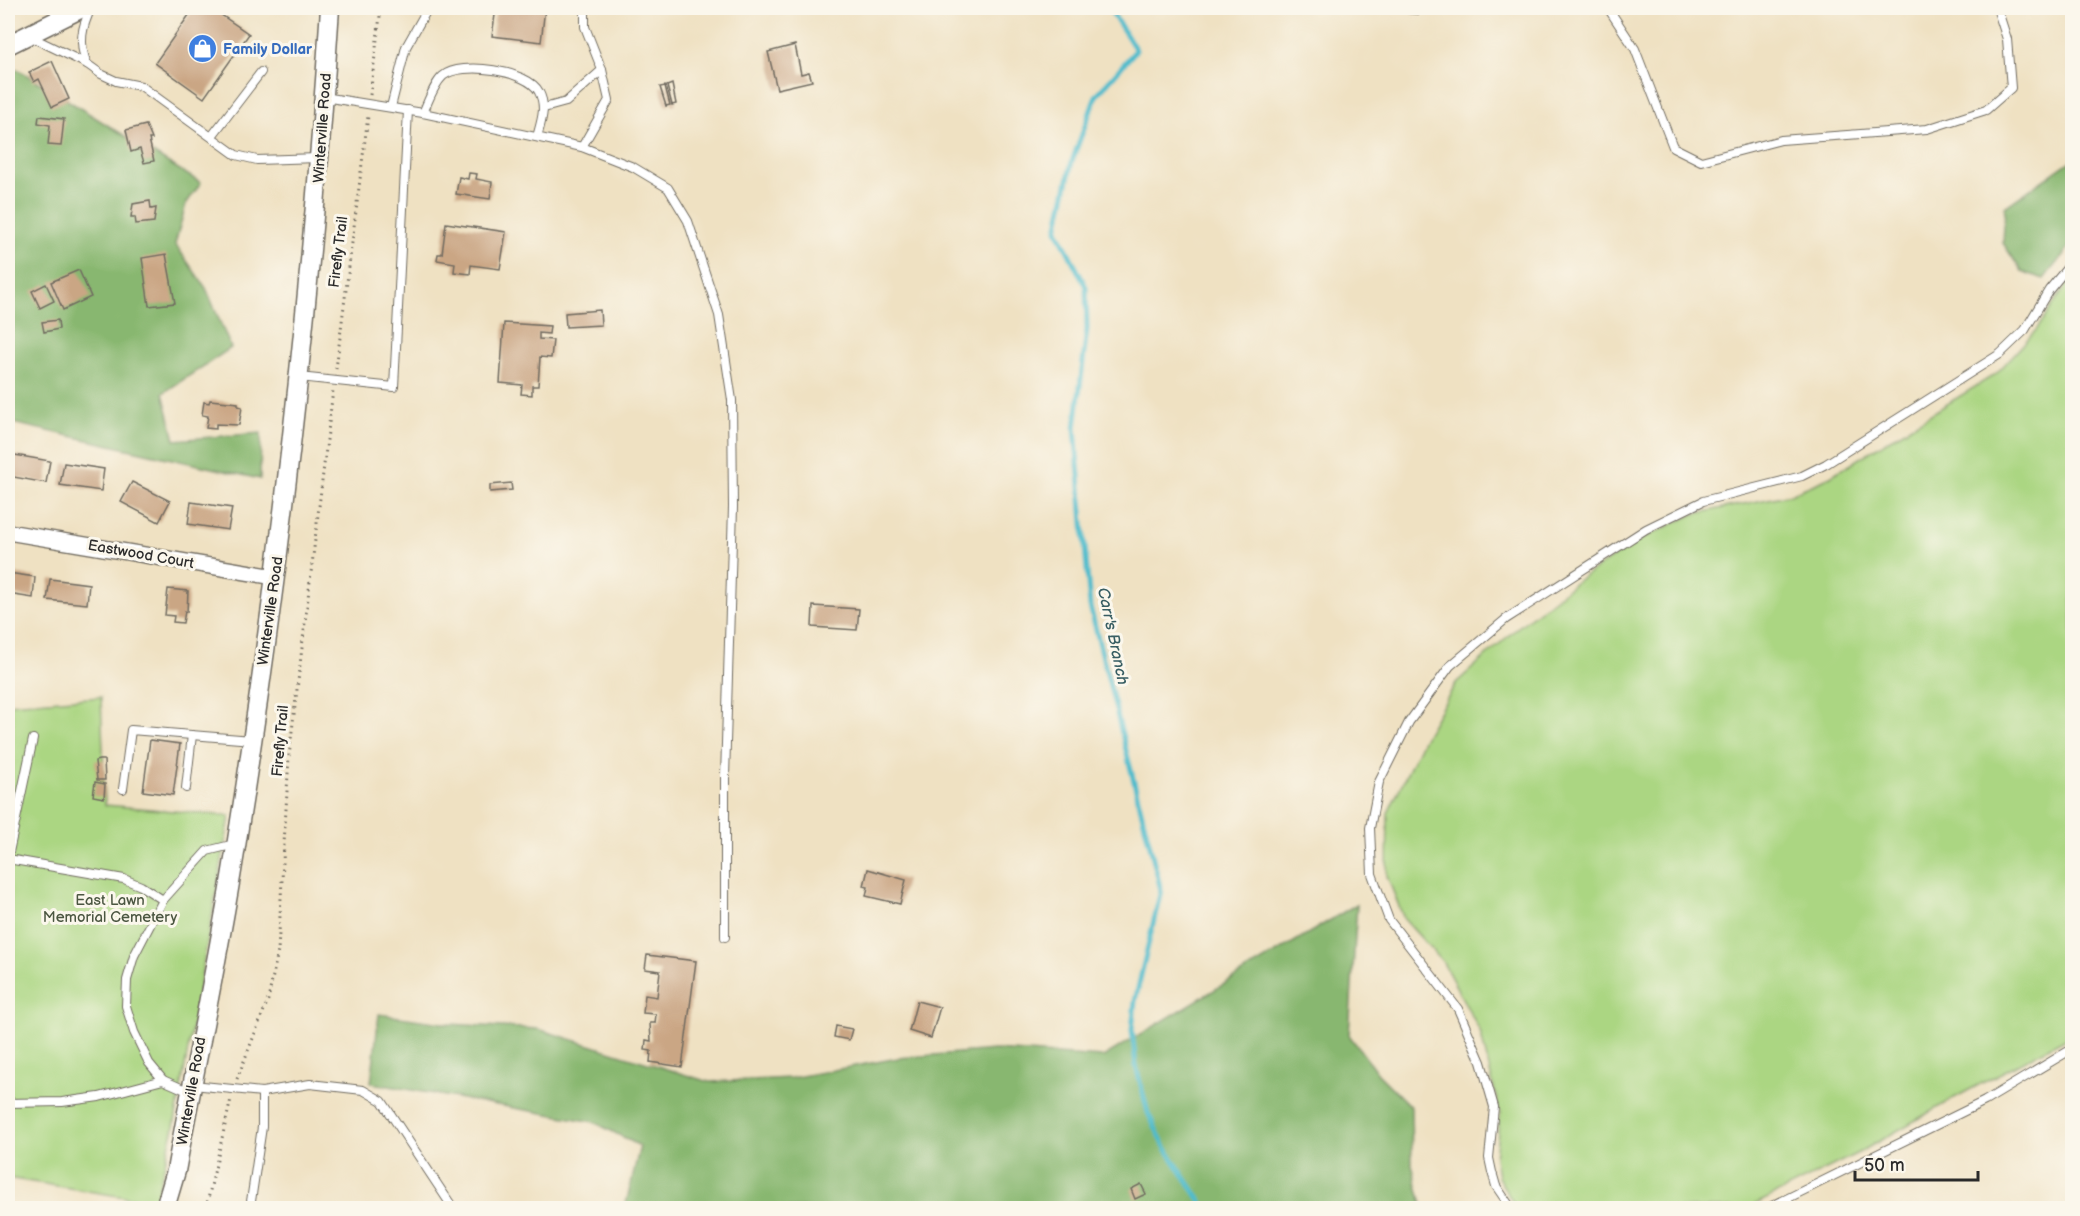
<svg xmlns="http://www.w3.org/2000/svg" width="2080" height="1216" viewBox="0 0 2080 1216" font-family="'Balsamiq Sans',sans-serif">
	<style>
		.green { fill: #abd682; stroke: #6b8056; stroke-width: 1.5 }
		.forest { fill: #88b770; stroke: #5a714e; stroke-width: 1.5 }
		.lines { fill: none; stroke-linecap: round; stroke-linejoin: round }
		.stream { stroke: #50bccc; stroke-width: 5 }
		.building { fill: #caa684 }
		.service-casing { stroke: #706b60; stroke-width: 10 }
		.minor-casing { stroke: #706b60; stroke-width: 18 }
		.tertiary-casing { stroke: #706b60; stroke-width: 21 }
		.path { stroke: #706b60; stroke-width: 3; stroke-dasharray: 1.5 4.5; stroke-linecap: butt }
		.service { stroke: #fff; stroke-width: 8 }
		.minor { stroke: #fff; stroke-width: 15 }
		.tertiary { stroke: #fff; stroke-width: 18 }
		.labels { text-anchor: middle; stroke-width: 6; stroke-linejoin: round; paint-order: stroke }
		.shop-label { font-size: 15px; font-weight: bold; fill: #366cbe; stroke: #fbf7ec; text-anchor: start }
		.street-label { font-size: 15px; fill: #2b2b2b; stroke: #fbf7ec }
		.park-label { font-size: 15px; fill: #4b5641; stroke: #fbf7ec }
		.water-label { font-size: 16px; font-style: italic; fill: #385e63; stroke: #fbf7ec }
	</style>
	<rect width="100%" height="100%" fill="#fbf7ec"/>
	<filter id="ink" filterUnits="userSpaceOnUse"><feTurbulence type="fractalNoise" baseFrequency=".0167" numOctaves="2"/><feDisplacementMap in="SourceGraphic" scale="12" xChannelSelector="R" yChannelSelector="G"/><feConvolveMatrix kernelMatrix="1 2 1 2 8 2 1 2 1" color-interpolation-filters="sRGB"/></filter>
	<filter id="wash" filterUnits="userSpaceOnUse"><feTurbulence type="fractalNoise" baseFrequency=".008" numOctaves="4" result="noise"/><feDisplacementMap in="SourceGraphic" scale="24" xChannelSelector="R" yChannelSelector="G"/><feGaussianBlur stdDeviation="1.35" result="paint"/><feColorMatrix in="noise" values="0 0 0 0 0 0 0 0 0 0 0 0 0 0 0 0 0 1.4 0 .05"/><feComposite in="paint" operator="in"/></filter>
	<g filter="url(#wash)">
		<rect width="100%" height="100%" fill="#efe1c2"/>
		<!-- green -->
		<g class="green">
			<polygon points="2072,277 2072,1035 1956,1097 1862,1151 1748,1208 1516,1208 1498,1177 1495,1158 1500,1113 1480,1031 1442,961 1404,919 1387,876 1388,813 1424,738 1456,683 1517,628 1580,579 1643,538 1694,514 1788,495 1824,480 1996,374 2037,329"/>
			<polygon points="101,697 105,805 230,816 174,1127 155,1202 8,1178 8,704"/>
		</g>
		<!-- forest -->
		<g class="forest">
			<polygon points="17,69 201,183 186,204 175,244 206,288 231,348 163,393 175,440 261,433 260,479 8,422 8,72"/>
			<polygon points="2072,160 2072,244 2044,279 2022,272 2003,243 2005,207"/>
			<polygon points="1357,904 1349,1035 1378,1074 1411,1107 1412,1165 1423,1208 625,1208 640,1146 594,1122 371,1083 379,1014 449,1024 538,1029 709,1082 791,1078 898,1058 994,1050 1103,1057"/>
		</g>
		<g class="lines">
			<!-- stream -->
			<polyline class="stream" points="1109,8 1136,50 1096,96 1072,161 1057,230 1086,287 1087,329 1075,428 1090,606 1161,890 1135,1001 1132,1030 1136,1066 1148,1113 1165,1147 1205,1208"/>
		</g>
		<g id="blocks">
			<!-- building -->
			<g class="building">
				<polygon points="194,8 211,8 249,34 204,98 155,63"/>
				<polygon points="496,8 545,8 541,42 492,36"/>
				<polygon points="795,45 801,74 809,72 812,81 777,89 768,52"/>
				<polygon points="52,61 69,99 52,107 39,79 34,82 29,72"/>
				<polygon points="672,84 676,104 672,105 667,86"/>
				<polygon points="665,86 670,105 666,106 660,87"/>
				<polygon points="39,116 64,119 61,146 48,145 50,125 38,123"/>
				<polygon points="146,125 152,139 149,139 154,161 144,163 140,149 131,152 126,130"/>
				<polygon points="469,173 477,174 476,179 492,182 490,199 456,194 459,177 468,179"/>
				<polygon points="150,201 151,209 156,208 154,222 136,224 135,217 131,217 133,204"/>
				<polygon points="446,223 506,232 500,269 471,265 470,274 454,272 455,263 437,260 438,254 442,254"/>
				<polygon points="166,254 175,303 149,306 142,258"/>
				<polygon points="79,270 91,297 63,310 51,282"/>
				<polygon points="46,284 54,301 40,308 32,291"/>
				<polygon points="600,310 601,325 566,327 565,313"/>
				<polygon points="58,320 59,329 44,332 42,322"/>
				<polygon points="504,323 550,326 549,334 539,333 539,339 553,340 551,358 540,357 538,386 532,386 532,395 521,394 522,385 500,383"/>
				<polygon points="210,400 238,403 238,406 242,407 239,425 216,424 216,429 206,428 208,416 202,415 204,402 209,403"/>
				<polygon points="9,454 50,461 46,483 8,476"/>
				<polygon points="64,463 104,469 101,491 60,485"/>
				<polygon points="132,482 170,501 159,522 121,502"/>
				<polygon points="511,483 512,490 490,492 490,485"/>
				<polygon points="191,502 232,508 228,530 188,524"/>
				<polygon points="8,573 35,577 33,598 8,594"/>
				<polygon points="50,579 89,584 87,604 47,600"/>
				<polygon points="168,589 188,591 187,612 185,611 183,623 173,622 174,616 165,615"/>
				<polygon points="813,606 859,609 857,630 812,627"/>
				<polygon points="150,740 180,744 173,795 143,791"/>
				<polygon points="99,760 104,760 105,780 97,780 95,761"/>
				<polygon points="95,782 105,784 104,798 93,796"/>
				<polygon points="868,869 906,880 900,904 866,896 868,887 864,886"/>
				<polygon points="647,955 696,961 682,1067 650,1062 651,1051 645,1050 646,1040 651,1041 650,1023 655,1023 656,1014 643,1013 645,995 657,997 660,971 645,969"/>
				<polygon points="917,1001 940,1007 931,1038 909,1031"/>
				<polygon points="836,1026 852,1029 849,1040 834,1037"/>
				<polygon points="1141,1184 1146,1194 1135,1199 1131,1189"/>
			</g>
		</g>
	</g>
	<g filter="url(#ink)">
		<use href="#blocks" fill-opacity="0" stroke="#706b60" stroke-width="1.5"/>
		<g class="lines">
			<defs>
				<g id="service">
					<polyline points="1395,8 1418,10 1515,8"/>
					<polyline points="1608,8 1635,49 1673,147 1701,161 1781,140 1927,129 1986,110 2011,88 2007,39 1997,8"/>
					<polyline points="29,36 87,64 101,74 116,81 141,86 236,155 257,160 318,158"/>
					<path d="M87 64C78 43 82 27 91 8"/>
					<polyline points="324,97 423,113 582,147 633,167 668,188 688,221 719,315 732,400 733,507 725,777 725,937"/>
					<polyline points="391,107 406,47 428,8"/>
					<polyline points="544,108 566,102 602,70 585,27 585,8"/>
					<path d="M423 113C428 102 434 84 443 76 461 61 528 70 539 92 547 107 541 122 537 137"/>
					<polyline points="212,136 261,72"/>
					<polyline points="582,147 609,100 602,70"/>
					<polyline points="299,377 394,387 408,110"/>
					<polyline points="186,788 192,735"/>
					<polyline points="123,789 131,730 252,740"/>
					<polyline points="8,857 33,739"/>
					<polyline points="8,859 124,879 141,886 163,900"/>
					<polyline points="193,1085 262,1092 310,1084 363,1090 382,1101 453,1208"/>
					<polyline points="190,1092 163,1080 149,1063 134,1032 126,1006 127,980 134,956 163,900 207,851 235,844"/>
					<polyline points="8,1103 62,1102 99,1097 163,1080"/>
					<polyline points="250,1208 262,1127 262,1092"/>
					<polyline points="1511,1208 1496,1186 1492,1172 1489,1158 1494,1107 1481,1062 1458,1009 1389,920 1372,874 1370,828 1379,782 1409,722 1450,666 1506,619 1646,529 1703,501 1802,476 1826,464 2000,354 2025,330 2049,290 2072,262"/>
					<polyline points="1768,1208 1985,1101 2072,1049"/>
				</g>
				<polyline id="minor" points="8,532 275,577"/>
				<g id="tertiary">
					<polyline points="8,45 82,8"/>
					<path d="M165 1208 176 1171C196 1061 220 951 237 840 281 564 312 286 330 8"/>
				</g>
			</defs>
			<!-- service casing -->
			<use href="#service" class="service-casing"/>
			<!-- minor casing -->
			<use href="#minor" class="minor-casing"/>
			<!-- tertiary casing -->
			<use href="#tertiary" class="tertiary-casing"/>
			<!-- path -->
			<g class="path">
				<polyline points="370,95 381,8"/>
				<polyline points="336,369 368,116"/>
				<polyline points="237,1079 268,1000 278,951 289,756 333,390"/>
				<polyline points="206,1208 231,1099"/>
			</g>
			<!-- service -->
			<use href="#service" class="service"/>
			<!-- minor -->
			<use href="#minor" class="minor"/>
			<!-- tertiary -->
			<use href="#tertiary" class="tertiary"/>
		</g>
	</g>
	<!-- icons -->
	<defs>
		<symbol id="shop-disc" viewBox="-11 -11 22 22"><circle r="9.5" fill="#3f7fe0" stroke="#fbf7ec"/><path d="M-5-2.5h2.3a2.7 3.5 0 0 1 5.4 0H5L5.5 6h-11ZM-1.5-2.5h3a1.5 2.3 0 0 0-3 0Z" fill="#fff"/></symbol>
	</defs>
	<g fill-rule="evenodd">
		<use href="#shop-disc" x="186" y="32" width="33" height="33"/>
	</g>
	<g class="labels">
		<!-- shop labels -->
		<g class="shop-label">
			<text x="223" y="54">Family Dollar</text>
		</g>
		<!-- street labels -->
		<g class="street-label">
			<text transform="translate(322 128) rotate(-86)" y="5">Winterville Road</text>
			<text transform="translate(338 252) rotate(-83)" y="5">Firefly Trail</text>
			<text transform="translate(141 554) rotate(10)" y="5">Eastwood Court</text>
			<text transform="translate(270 611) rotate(-82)" y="5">Winterville Road</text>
			<text transform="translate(280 741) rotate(-85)" y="5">Firefly Trail</text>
			<text transform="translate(191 1091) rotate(-80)" y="5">Winterville Road</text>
		</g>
		<!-- park labels -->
		<g class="park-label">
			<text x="110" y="905">East Lawn<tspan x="110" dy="17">Memorial Cemetery</tspan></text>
		</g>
		<!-- water labels -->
		<g class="water-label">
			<text transform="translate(1114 636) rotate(78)" y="6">Carr's Branch</text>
		</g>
	</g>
	<!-- margin -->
	<rect width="2080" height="1216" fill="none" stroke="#fbf7ec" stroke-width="30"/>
	<!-- scale -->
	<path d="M1855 1171v9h123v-9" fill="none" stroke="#2b2b2b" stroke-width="3"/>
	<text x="1864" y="1171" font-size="18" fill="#2b2b2b" stroke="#fbf7ec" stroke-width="4.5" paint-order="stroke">50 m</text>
</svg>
